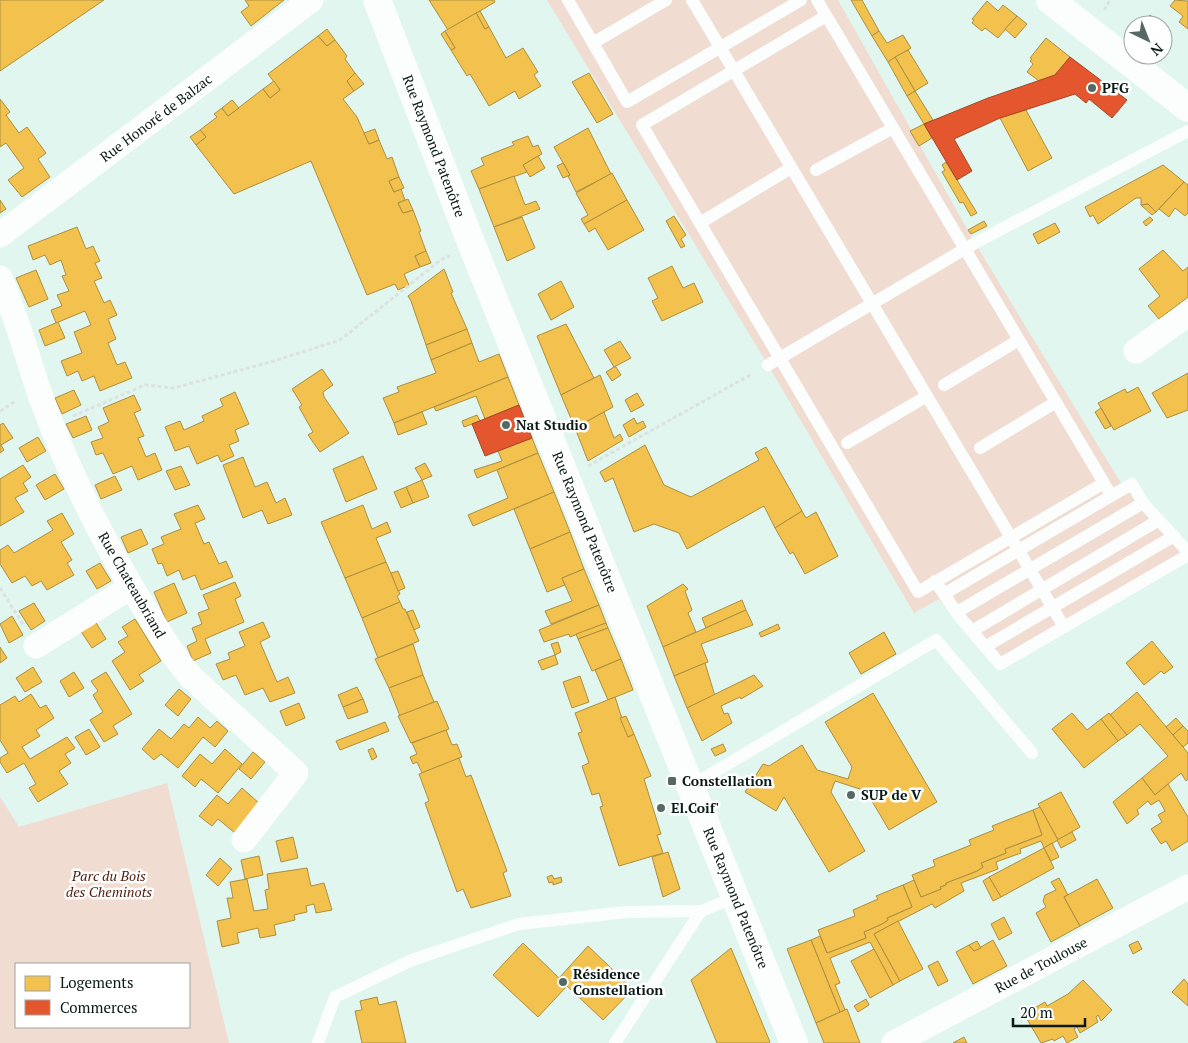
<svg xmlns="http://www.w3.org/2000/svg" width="1188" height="1043" viewBox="0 0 1188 1043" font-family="'PT Serif',serif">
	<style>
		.green { fill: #f0dcd1; fill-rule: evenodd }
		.homes { fill: #f2c14e; stroke: #ac8f3e }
		.shops { fill: #e4572e; stroke: #a34527 }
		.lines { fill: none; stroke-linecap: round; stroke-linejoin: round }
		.path { stroke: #dce2e1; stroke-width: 3; stroke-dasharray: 4 2.5; stroke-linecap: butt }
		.lane { stroke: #fbfefd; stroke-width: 12 }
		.street { stroke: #fbfefd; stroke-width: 25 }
		.secondary { stroke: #fbfefd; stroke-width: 28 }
		.poi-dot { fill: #566863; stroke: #fff; stroke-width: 2 }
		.labels { text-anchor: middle; stroke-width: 5; stroke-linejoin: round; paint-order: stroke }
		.poi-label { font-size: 14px; font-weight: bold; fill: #0a1b17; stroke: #fff; text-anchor: start }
		.street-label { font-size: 14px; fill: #0a1b17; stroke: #fff }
		.park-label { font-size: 14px; font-style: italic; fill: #4e1a0b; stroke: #fff }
	</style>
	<rect width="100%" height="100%" fill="#e2f6f0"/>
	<!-- green -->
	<g class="green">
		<polygon points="547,0 838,0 975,243 1122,485 1133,480 1188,558 999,669 939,599 914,613 768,365"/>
		<path d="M167 783 229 1043H0V797L19 827ZM189 964V1027H16V964Z"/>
	</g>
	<!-- homes -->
	<g class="homes">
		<polygon points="0,0 104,0 0,71"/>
		<polygon points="245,0 284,0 251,26 241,12 249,6"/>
		<polygon points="429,0 494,0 495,2 448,30"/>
		<polygon points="851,0 862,0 879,31 872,36"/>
		<polygon points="1175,0 1188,1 1188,29 1179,22 1183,16 1170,6"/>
		<polygon points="987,1 998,11 1003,5 1017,16 998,38 985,28 982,31 972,23 974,20 972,19"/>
		<polygon points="480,11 489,27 485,29 476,13"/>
		<polygon points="476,13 485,29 489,27 506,58 523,48 538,72 534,75 541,86 519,99 515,91 489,106 470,74 467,76 451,50 455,48 445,31"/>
		<polygon points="1150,15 1159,22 1157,25 1143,25"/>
		<polygon points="1017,16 1027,24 1015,38 1005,29"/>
		<polygon points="327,29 335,40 327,46 318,36"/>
		<polygon points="445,31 455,48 451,50 441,34"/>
		<polygon points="879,31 887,43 903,35 911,48 888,62 872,36"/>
		<polygon points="318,36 327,46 335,40 347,56 345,59 355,73 347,81 354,91 343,99 357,117 369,144 379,140 387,159 392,157 399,177 389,181 394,192 401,189 405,200 398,203 403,213 413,210 421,231 419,232 426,251 415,256 420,267 404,274 409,285 398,290 395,284 367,295 311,161 234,194 196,145 206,137 200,130 217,117 214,114 222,108 228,116 263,89 270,98 280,90 268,74"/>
		<polygon points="1046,38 1070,57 1055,75 1039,81 1027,72 1033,64 1030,61 1032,59 1030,58"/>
		<polygon points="908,50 928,83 915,91 895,57"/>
		<polygon points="895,57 915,91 907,96 888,62"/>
		<polygon points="355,73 364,84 354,91 347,81"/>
		<polygon points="589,73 613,114 597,123 572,82"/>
		<polygon points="274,81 280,90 270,98 263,89"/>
		<polygon points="915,91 933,120 924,124 907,96"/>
		<polygon points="0,99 10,112 6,115 19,133 27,127 46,153 38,159 50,177 22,197 8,180 24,168 6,143 0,147"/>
		<polygon points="232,100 239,108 228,116 222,108"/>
		<polygon points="1026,110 1052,158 1028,171 1000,118"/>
		<polygon points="924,124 932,138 919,146 910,131"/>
		<polygon points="588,128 611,174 576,192 568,176 570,175 554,147"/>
		<polygon points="375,129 379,140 369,144 364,133"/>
		<polygon points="200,130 206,137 196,145 190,137"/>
		<polygon points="528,136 533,147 538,145 542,154 523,165 527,172 479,189 471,171 484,165 481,158 514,145 512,142"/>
		<polygon points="538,156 545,168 530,177 523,165"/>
		<polygon points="946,162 957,180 977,213 971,216 963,202 960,203 942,172 945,170 942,165"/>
		<polygon points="563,163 570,175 563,178 557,166"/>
		<polygon points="1163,165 1184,182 1156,212 1148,204 1141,205 1141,198 1136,198 1098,224 1093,215 1090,217 1085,207"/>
		<polygon points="612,173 627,200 584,224 581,219 588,215 576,193"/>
		<polygon points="514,176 525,205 536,201 540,209 494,227 479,189"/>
		<polygon points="399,177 404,188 394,192 389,181"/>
		<polygon points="1184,182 1188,185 1188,213 1185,216 1175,208 1169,217 1159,209"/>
		<polygon points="408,199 413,210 403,213 398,203"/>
		<polygon points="0,200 6,209 0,213"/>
		<polygon points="627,200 644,230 608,250 595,228 589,232 584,224"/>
		<polygon points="1148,204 1156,212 1152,215 1141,205"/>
		<polygon points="674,216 686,235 681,239 685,246 681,248 666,221"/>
		<polygon points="522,217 535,248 507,261 494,227"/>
		<polygon points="1150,217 1153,220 1146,226 1143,222"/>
		<polygon points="984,221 987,226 971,234 968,230"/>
		<polygon points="1055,223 1060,232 1038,244 1033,234"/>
		<polygon points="77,227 86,249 93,246 100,261 95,263 102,278 94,281 104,303 110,300 117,315 108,319 116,339 108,343 117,365 125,362 132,378 100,391 94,376 82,381 78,371 67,376 61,361 82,353 74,332 91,325 85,311 56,323 51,310 62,306 57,295 69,291 62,276 66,275 61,260 50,265 45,255 33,260 28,246"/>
		<polygon points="1163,250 1183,271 1188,267 1188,297 1159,319 1148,306 1160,296 1139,269"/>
		<polygon points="426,251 431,263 420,267 415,256"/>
		<polygon points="672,266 683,288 694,283 703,302 662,321 652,301 658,298 648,278"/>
		<polygon points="444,269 453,292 451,293 467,329 426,345 411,301 408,296"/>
		<polygon points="36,270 48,299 29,307 16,278"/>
		<polygon points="561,281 574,307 551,320 538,294"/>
		<polygon points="58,322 65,338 45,346 39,330"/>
		<polygon points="566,324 594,378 561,395 537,336"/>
		<polygon points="467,329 472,343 431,360 426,345"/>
		<polygon points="620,341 631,358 614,367 604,350"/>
		<polygon points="472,343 479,362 499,354 508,377 394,423 383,398 399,392 397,387 436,373 431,360"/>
		<polygon points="614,367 616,367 621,375 612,381 606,372"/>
		<polygon points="322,369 333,385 323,392 324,397 349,433 320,452 308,435 313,432 299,407 302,405 292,389"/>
		<polygon points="1188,373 1188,410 1167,418 1152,393"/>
		<polygon points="600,375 613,407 575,428 561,395"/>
		<polygon points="508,377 519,405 485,419 476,396 436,411 434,407"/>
		<polygon points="1138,387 1151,411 1114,430 1098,403 1125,389 1127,393"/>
		<polygon points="74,390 81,405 62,414 55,398"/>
		<polygon points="235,392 249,424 235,430 239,441 229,445 234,456 221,462 218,455 197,464 189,446 175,451 165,427 180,421 184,430 204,421 202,416 223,406 220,399"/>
		<polygon points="637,393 644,405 631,412 625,400"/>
		<polygon points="134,395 141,410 134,413 144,436 138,438 146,457 155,453 162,470 138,480 132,466 113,474 103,453 96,455 91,442 103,438 98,427 109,422 103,408"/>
		<polygon points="1101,408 1111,426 1105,429 1095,412"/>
		<polygon points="422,412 427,424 398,435 394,423"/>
		<polygon points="604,412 614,438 620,434 623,440 588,461 575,428"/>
		<polygon points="477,415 480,421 464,427 462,421"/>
		<polygon points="86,416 92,430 73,438 66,424"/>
		<polygon points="634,418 637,424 643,421 646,427 629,437 623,425"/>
		<polygon points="3,423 13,438 1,445 4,450 0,453 0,425"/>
		<polygon points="38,437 46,451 27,462 19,448"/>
		<polygon points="532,438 538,453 477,478 474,470 502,461 498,451"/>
		<polygon points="645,445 664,485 691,497 759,460 755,453 766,447 802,511 775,528 764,506 687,549 679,533 654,524 634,532 613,478 605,482 600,472"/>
		<polygon points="538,453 554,492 473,526 468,515 508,498 497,470"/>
		<polygon points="363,456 377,489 346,502 333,469"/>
		<polygon points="243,457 255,487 267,482 276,503 285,498 292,515 268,524 262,510 243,518 223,465"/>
		<polygon points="425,463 432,476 422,480 415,468"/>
		<polygon points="23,465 31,477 23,483 28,491 15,498 24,512 0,526 0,479"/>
		<polygon points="181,466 190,485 175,490 166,471"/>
		<polygon points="55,474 64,489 45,500 36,485"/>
		<polygon points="115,476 122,490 101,499 95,485"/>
		<polygon points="422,480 429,497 413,503 406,487"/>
		<polygon points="406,487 413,503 401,508 394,492"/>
		<polygon points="554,492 570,532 530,549 514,509"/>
		<polygon points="198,505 205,519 195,523 204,544 209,542 219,564 226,561 233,577 201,590 195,575 183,580 179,570 167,576 162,563 158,564 152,549 164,544 161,537 181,529 174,514"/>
		<polygon points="363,505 372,529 387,522 391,532 376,538 386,562 345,578 321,522"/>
		<polygon points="802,511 806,518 816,512 838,556 805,574 793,552 790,554 775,528"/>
		<polygon points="62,513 74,534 61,542 72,560 67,563 74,575 47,590 41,581 32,586 25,576 12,583 0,564 0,550 8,545 14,553 53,530 47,521"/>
		<polygon points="141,529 148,544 128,553 121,537"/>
		<polygon points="570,532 584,569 562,578 565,585 547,592 530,549"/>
		<polygon points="386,562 400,594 397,596 400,602 362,618 345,578"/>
		<polygon points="100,563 111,581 97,589 86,571"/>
		<polygon points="584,569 599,605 551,624 545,611 572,601 562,578"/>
		<polygon points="398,571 405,588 398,591 391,573"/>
		<polygon points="235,582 241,596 235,599 244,622 205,639 211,653 193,661 187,646 197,641 192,628 202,624 198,613 209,609 203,595"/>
		<polygon points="174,583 187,613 167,622 154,592"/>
		<polygon points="683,584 688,589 685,591 692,610 688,613 696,632 663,647 647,606"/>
		<polygon points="742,600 746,610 706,628 702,618"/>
		<polygon points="400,602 403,609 405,609 419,641 378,658 362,618"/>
		<polygon points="34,603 45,621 31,630 19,611"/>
		<polygon points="599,605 606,623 570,637 569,634 544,642 539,630"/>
		<polygon points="413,610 420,627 414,630 407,612"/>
		<polygon points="746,610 753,625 701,644 708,662 674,676 663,647"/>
		<polygon points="12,616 23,635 9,643 0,624"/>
		<polygon points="135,619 161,661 139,675 144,681 130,690 112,661 125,652 118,642 128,636 122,627"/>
		<polygon points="95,621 106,639 92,648 80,630"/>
		<polygon points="263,622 270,637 260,642 277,682 288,677 295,693 270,702 263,688 245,695 236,675 223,680 216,664 230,659 228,653 245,646 239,632"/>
		<polygon points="606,623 608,628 578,639 576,634"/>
		<polygon points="778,624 780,629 761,637 759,633"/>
		<polygon points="608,628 621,659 592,671 578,639"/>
		<polygon points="884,632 896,654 861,674 849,653"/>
		<polygon points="1152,641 1173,667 1164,674 1161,671 1144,685 1126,663"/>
		<polygon points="558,642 561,652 555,655 551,644"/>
		<polygon points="413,644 423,675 389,688 375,659"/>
		<polygon points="0,647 7,658 0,663"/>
		<polygon points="555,655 558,664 542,670 538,661"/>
		<polygon points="621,659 633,690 608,700 595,670"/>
		<polygon points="705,663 715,696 687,708 674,676"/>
		<polygon points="33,667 42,682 25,692 16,678"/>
		<polygon points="74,672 84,688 69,697 60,681"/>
		<polygon points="106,672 132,714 113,726 118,734 104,742 90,720 103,712 93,695 98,691 91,681"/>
		<polygon points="423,675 434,702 400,716 389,688"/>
		<polygon points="754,675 763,686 741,699 740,697 721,706 724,714 728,713 732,723 702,741 687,708"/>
		<polygon points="580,676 589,702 572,708 563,682"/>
		<polygon points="357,687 363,699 343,707 338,695"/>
		<polygon points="179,689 191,699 178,716 165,705"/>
		<polygon points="1137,692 1188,753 1188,779 1186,781 1181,773 1155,795 1142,778 1168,756 1140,724 1127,735 1110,715"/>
		<polygon points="873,693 937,802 889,830 866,791 835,781 831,792 865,851 829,872 784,797 776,811 745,792 763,764 769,766 802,745 817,770 848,779 852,767 825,722"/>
		<polygon points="31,694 40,708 46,705 54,718 36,730 40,736 22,747 30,759 67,737 75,748 65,754 71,763 59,771 68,784 38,802 29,788 36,784 24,763 7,773 0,762 0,758 8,753 0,740 0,705 15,696 19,702"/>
		<polygon points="615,697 628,737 634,734 651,776 644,779 661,834 657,835 663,853 619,866 600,807 603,806 599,793 592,795 582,766 589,763 578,733 582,732 575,713"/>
		<polygon points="363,699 368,712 348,719 343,707"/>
		<polygon points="437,701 449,729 411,743 398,716"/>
		<polygon points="299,703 305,718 286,726 280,711"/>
		<polygon points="1072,713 1087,730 1101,719 1118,741 1084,768 1052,729"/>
		<polygon points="1109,713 1127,735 1118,741 1101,719"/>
		<polygon points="626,716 634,734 628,737 620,718"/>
		<polygon points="198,717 210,728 217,721 228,731 215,747 203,737 178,768 161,754 154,760 142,749 159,729 171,739 184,724 189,728"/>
		<polygon points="1176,718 1183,726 1173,735 1166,727"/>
		<polygon points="385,722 389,731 340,750 336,741"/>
		<polygon points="1183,726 1188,731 1188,743 1183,747 1173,735"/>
		<polygon points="89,729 100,747 86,755 75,737"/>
		<polygon points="446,730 452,745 457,744 462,757 422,773 417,762 413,764 410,757 417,754 412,743"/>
		<polygon points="723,744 726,751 715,756 711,749"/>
		<polygon points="373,748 377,757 372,760 368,750"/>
		<polygon points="225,749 242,764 218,793 201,779 195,787 182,776 200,754 212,764"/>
		<polygon points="253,752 265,762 251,779 239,769"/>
		<polygon points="459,758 466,777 471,775 507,871 503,873 511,896 471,908 463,889 457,892 425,803 429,801 419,774"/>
		<polygon points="1142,778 1155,795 1168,784 1188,817 1188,841 1172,851 1166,841 1161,844 1151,829 1162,822 1158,815 1165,811 1159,800 1151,805 1148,801 1137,810 1139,814 1127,824 1113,802"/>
		<polygon points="242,788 260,804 235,833 218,819 212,826 199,816 217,795 228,804"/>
		<polygon points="1061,792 1080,827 1058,840 1038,804"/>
		<polygon points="1040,807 1058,840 1044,848 1041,841 1020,849 1021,853 996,862 998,869 961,883 964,891 935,908 932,904 874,934 900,981 893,985 870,942 830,958 840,983 835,985 845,1010 840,1012 811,940 820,936 827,953 866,938 864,932 882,924 888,920 887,918 912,907 903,885 914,880 921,897 941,889 940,887 946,885 946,883 977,871 983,867 981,863 1006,853 1005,849 1042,835 1033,810"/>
		<polygon points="1033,810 1042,835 1005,849 1006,853 981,863 983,867 977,871 946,883 946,885 940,887 941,889 921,897 912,875 935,866 933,860 971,845 969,840 994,830 992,826"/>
		<polygon points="1072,832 1076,840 1061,848 1057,840"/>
		<polygon points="293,837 298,858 281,862 276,841"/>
		<polygon points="1052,843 1059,857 1051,861 1044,848"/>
		<polygon points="1044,848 1054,868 1001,897 989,877"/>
		<polygon points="668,852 680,889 663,897 652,857"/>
		<polygon points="259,856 263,875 245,879 241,860"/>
		<polygon points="220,858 232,869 218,886 206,875"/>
		<polygon points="307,868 311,886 324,883 332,910 316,913 314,904 306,906 307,912 294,915 295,920 274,925 276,935 260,938 258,928 237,933 239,943 222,947 217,921 231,918 227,898 233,898 230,882 247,879 254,911 268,909 265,890 269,889 267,874"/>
		<polygon points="552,875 554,879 561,877 562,882 553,885 553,882 549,883 547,877"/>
		<polygon points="989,877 1001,897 993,901 983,881"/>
		<polygon points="1059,878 1068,895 1064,897 1080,926 1051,942 1036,913 1046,907 1043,901 1045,895 1056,890 1051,882"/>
		<polygon points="1097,879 1113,908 1080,926 1064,897"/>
		<polygon points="903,885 912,907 887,918 888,920 882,924 864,932 866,938 827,953 818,930 855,916 853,910 878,899 876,896"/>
		<polygon points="1004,917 1012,933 999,940 991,924"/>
		<polygon points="898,921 923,969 900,981 874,934"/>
		<polygon points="811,940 840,1012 816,1023 787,949"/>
		<polygon points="993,940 1007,966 973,984 956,952 969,945 974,951"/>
		<polygon points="977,941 981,948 974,951 969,945"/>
		<polygon points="1138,941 1142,949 1133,954 1129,945"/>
		<polygon points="523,943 559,978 588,946 633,989 603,1020 567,986 538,1017 493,975"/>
		<polygon points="731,948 770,1042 769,1043 717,1043 691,980"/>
		<polygon points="874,949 893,985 870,998 851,961"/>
		<polygon points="938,961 948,981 938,986 928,966"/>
		<polygon points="1184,979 1188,984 1188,1006 1172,992"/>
		<polygon points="1083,980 1112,1010 1101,1021 1098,1015 1096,1017 1098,1022 1080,1033 1077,1027 1074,1029 1078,1037 1067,1043 1063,1036 1054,1041 1053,1039 1041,1043 1024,1014 1045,1002 1047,1006 1068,994"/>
		<polygon points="377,997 379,1005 396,1001 406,1043 362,1043 355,1011 362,1010 360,1001"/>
		<polygon points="866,999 869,1005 858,1012 854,1006"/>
		<polygon points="847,1009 860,1043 824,1043 816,1023"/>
		<polygon points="964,1037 967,1043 953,1043"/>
	</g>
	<!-- shops -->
	<g class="shops">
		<polygon points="1070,57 1127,100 1112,118 1089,99 1086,103 1075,94 1000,118 954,139 972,171 957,180 924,124 988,98 1055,75"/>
		<polygon points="519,405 532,438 485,456 472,424"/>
	</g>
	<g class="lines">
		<!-- path -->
		<g class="path">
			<polyline points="1104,10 1110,0"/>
			<polyline points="0,411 16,401"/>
			<polyline points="73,416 145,385 174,388 274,361 340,340 442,259 450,256"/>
			<polyline points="588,466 752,374"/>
			<polyline points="0,588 24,626"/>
		</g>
		<!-- lane -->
		<g class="lane">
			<polyline points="568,0 627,102 801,0"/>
			<polyline points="692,0 1064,627"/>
			<polyline points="817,0 1104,483 918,592 642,125 826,16"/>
			<polyline points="593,43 666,0"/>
			<polyline points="816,170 893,128"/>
			<polyline points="700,223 791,168"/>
			<polyline points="768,365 975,243 1188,131"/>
			<polyline points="944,385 1019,340"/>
			<polyline points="847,443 927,396"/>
			<polyline points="980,448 1056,402"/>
			<polyline points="1107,488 1111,496 1132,484 1143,503 1188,552"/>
			<polyline points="935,581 959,616 1000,664 1188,555"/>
			<polyline points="944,594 1111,496"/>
			<polyline points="957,612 1143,503"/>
			<polyline points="972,631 1159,520"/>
			<polyline points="985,647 1174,536"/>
			<polyline points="691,786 936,640 1032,753"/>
			<polyline points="318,1043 335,997 412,960 519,924 627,912 701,911 736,897"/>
			<polyline points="615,1043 701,911"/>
		</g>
		<!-- street -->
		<g class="street">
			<polyline points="0,235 311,0"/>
			<path d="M0 278C18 319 28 361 43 403 70 475 104 544 145 609 160 633 173 657 192 678L296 773 244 840"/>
			<polyline points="1136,351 1188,314"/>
			<polyline points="36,646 131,587"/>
			<polyline points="894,1043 1188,887"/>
		</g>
		<!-- secondary -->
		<g class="secondary">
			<polyline points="377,0 472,245 794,1043"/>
			<polyline points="1050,0 1188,108"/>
		</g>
	</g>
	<!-- markers -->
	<g class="poi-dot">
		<circle cx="1092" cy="88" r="5"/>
		<circle cx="506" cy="425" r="5"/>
		<rect x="667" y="776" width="10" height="10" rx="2.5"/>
		<circle cx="851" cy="795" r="5"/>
		<circle cx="661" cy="808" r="5"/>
		<circle cx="563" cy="982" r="5"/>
	</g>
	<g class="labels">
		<!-- poi labels -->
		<g class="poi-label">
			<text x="1102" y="93">PFG</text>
			<text x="516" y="430">Nat Studio</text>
			<text x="682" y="786">Constellation</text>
			<text x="861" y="800">SUP de V</text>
			<text x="671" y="813">El.Coif'</text>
			<text x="573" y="979">Résidence<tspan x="573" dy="16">Constellation</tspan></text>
		</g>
		<!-- street labels -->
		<g class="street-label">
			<text transform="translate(156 118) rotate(-37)" y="5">Rue Honoré de Balzac</text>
			<text transform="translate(434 146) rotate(69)" y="5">Rue Raymond Patenôtre</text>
			<text transform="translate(585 522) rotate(68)" y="5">Rue Raymond Patenôtre</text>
			<text transform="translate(132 585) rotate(60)" y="5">Rue Chateaubriand</text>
			<text transform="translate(736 898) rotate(68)" y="5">Rue Raymond Patenôtre</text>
			<text transform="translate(1041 965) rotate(-28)" y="5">Rue de Toulouse</text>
		</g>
		<!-- park labels -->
		<g class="park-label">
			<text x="109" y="881">Parc du Bois<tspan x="109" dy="16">des Cheminots</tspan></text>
		</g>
	</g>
	<!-- legend -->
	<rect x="15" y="963" width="175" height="65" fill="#ffffff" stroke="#9da4a2"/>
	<rect x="25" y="976" width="25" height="15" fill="#f2c14e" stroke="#9da4a2"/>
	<text x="60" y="988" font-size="15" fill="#0a1b17">Logements</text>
	<rect x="25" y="1000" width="25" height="15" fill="#e4572e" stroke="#9da4a2"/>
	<text x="60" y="1013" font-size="15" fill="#0a1b17">Commerces</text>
	<!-- north arrow -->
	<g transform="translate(1148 40) rotate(137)"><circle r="24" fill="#ffffff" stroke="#9da4a2"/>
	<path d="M0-4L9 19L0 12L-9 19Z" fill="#566863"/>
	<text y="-8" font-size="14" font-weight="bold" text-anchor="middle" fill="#0a1b17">N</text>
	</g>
	<!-- scale -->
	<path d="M1013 1018v8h72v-8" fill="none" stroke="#0a1b17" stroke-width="2.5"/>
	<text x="1020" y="1018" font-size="15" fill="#0a1b17" stroke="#ffffff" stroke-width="4" paint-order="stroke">20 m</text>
</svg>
